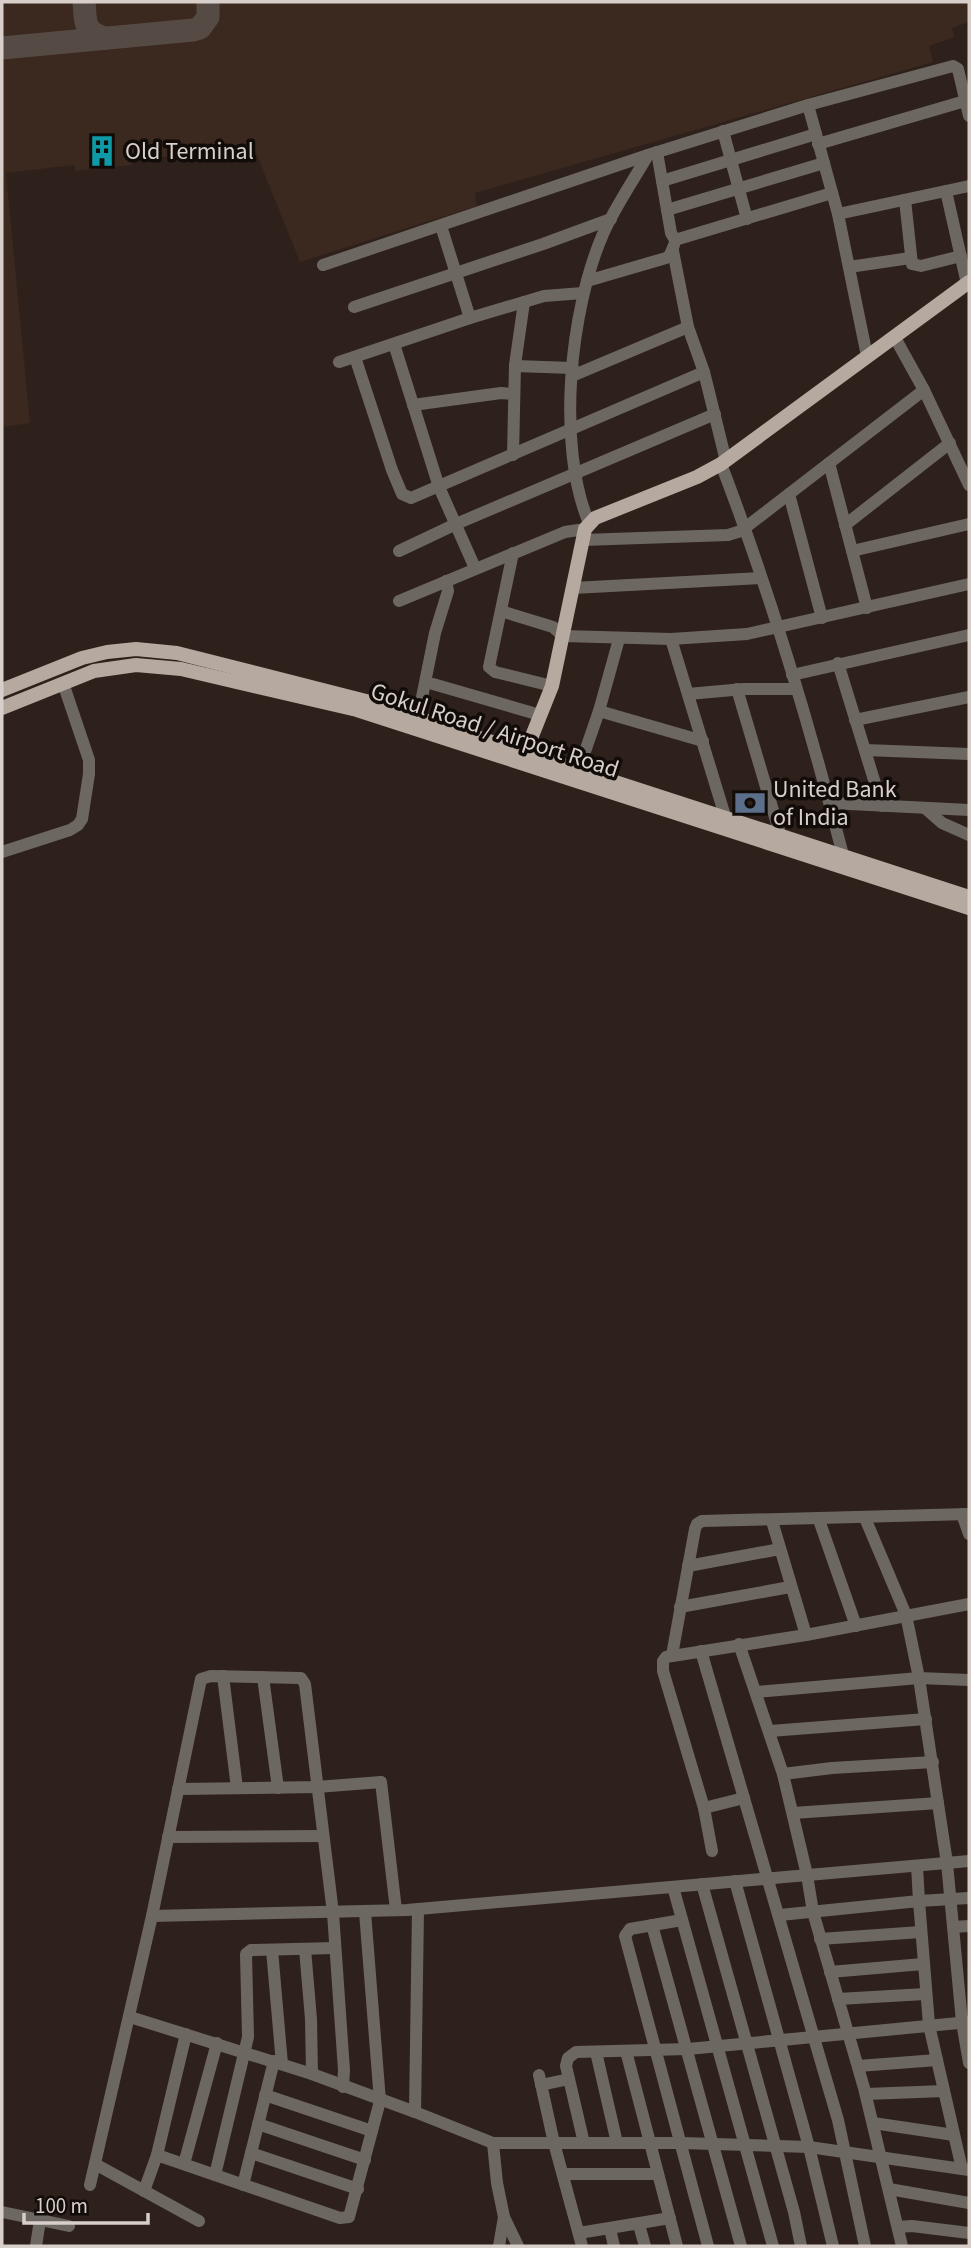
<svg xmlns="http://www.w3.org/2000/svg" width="971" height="2248" viewBox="0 0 971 2248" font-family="'Source Sans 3',sans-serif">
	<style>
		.built { fill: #3b281f }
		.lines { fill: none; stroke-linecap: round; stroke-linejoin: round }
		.taxiway { stroke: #564a44; stroke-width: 23 }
		.minor { stroke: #6d6762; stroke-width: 12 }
		.major { stroke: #b6aaa0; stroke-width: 14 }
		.labels { text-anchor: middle; stroke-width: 7; stroke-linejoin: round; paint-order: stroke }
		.poi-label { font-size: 24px; fill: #d8cfcb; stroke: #120c09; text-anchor: start }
		.street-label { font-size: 24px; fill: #d8cfcb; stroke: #120c09 }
	</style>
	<rect width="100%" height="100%" fill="#2e211b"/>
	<!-- built -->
	<polygon class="built" points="2,2 969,2 969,22 952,28 954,37 929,46 933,62 475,193 477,206 300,262 254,148 132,160 132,165 75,171 74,165 6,173 30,423 2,427"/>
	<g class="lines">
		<!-- taxiway -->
		<g class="taxiway">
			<path d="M84 2C86 22 83 33 106 38"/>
			<polyline points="2,48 193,30 200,28 208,17 208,2"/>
		</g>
		<!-- minor -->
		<g class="minor">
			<polyline points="808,105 838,214 867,356"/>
			<polyline points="723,131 747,219"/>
			<polyline points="818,144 965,101"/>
			<polyline points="657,152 671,233 675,240 832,193"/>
			<polyline points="662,181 816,134"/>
			<polyline points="946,191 967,284"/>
			<polyline points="905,200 912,264 921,266 961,256"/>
			<polyline points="667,210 824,163"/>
			<polyline points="838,214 969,186"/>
			<polyline points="441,226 470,318 544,296 583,293"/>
			<polyline points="673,251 688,327 704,372 726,461"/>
			<polyline points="323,265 648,155"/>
			<polyline points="849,267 910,258"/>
			<polyline points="587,281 666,258 670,255 674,245"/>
			<polyline points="354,307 543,244 611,219"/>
			<polyline points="894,336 924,390 969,485"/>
			<polyline points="394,344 439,487 475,568"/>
			<polyline points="355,357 392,470 402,494 411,498 704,372"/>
			<polyline points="339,362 470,318"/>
			<polyline points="515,366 573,368"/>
			<polyline points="572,376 688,327"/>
			<polyline points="413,405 501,393 513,394"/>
			<polyline points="513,455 515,365 524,302"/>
			<polyline points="829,463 867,608"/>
			<path d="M721 464C770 592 809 723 843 855L841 865"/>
			<polyline points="789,494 822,618"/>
			<path d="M589 523C556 445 570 310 603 234 615 207 633 181 648 155L808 105 953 66 958 69 969 116"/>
			<polyline points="845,525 950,443"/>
			<polyline points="583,540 728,535 741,531 924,390"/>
			<polyline points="399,551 456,524 715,414"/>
			<polyline points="852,551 969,524"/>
			<polyline points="513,553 489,667 495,672 552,686"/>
			<polyline points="573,588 761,578"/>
			<polyline points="399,601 565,532 585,529"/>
			<polyline points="501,611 553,627 563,636 671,639 747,634 969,584"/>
			<polyline points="671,639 725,816"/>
			<polyline points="838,663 882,806"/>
			<polyline points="792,675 969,635"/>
			<polyline points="433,684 540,715"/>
			<polyline points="737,689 780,834"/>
			<polyline points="688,694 744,689 796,689"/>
			<polyline points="599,711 703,741"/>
			<polyline points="418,717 435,633 448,591 446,581"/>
			<polyline points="855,720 969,697"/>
			<polyline points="865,750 969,754"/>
			<polyline points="579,769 599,711 619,639"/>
			<polyline points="830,803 969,810"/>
			<polyline points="925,808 942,823 969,835"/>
			<polyline points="2,852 70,830 78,825 82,819 89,774 89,760 63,683"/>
			<polyline points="962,1514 969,1534"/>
			<polyline points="865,1518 906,1615 919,1678 947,1863 962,2022 969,2063"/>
			<polyline points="819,1520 856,1626"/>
			<polyline points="772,1521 806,1635"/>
			<polyline points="688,1566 780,1549"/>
			<polyline points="680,1607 790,1587"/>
			<polyline points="739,1644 783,1774 807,1875 813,1912 864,2088 902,2246"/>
			<polyline points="701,1651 838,2120 865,2246"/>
			<polyline points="672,1655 695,1529 697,1524 702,1521 969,1514"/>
			<polyline points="223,1676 237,1788"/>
			<polyline points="263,1677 278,1788"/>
			<polyline points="757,1692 919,1678 969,1680"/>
			<polyline points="770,1731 926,1719"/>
			<polyline points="783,1774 832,1768 933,1762"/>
			<polyline points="178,1789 317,1787 381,1782 396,1910"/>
			<polyline points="704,1808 744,1798"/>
			<polyline points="793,1813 938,1803"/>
			<polyline points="168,1837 323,1836"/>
			<polyline points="712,1851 704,1808 663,1671 663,1661 666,1657 806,1635 969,1604"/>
			<polyline points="735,1881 809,2147 833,2246"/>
			<polyline points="702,1884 794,2212 801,2246"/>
			<polyline points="673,1887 773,2246"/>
			<polyline points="780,1915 919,1901 917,1866"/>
			<polyline points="152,1916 201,1679 211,1676 301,1678 305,1684 333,1913 344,2070 343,2087"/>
			<polyline points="682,1920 630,1929 625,1936 708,2246"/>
			<polyline points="652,1925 741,2246"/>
			<polyline points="953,1927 969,1926"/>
			<polyline points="820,1939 921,1932"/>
			<polyline points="305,1949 311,2019 312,2074"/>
			<polyline points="272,1950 282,2064"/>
			<polyline points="830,1972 923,1964"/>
			<polyline points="838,1999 925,1994"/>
			<polyline points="130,2017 312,2074 415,2112 493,2143 682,2143 809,2147 969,2170"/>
			<polyline points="626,2051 677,2246"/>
			<polyline points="596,2052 617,2143"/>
			<polyline points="858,2066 937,2060"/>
			<polyline points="539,2075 554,2143 582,2246"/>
			<polyline points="541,2085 569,2079"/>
			<polyline points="866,2094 944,2091"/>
			<polyline points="265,2095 372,2131"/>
			<polyline points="415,2112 418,1909"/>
			<polyline points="873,2123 954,2135"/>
			<polyline points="258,2124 365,2160"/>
			<polyline points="493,2143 497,2183 504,2217 518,2246"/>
			<polyline points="584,2143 566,2066 568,2058 576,2052 688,2049 969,2022"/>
			<polyline points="251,2153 358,2189"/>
			<polyline points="157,2155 340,2218 349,2217 380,2101 365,1912"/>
			<polyline points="95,2164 199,2221"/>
			<polyline points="184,2164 217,2043"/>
			<polyline points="962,2169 929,2025 919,1901 969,1898"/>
			<polyline points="563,2174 658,2174"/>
			<polyline points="215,2175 248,2037 246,1954 251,1950 335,1948"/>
			<polyline points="90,2185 152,1916 407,1910 969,1861"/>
			<polyline points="243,2185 274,2061"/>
			<polyline points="889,2189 969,2203"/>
			<polyline points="144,2191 157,2155 186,2034"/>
			<polyline points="2,2212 69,2226"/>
			<polyline points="639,2225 645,2246"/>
			<polyline points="898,2227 912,2226 969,2233"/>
			<polyline points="610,2229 614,2246"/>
			<polyline points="579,2233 670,2218"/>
			<polyline points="36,2246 40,2220"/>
			<polyline points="499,2246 504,2217"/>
		</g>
		<!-- major -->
		<g class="major">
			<polyline points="2,690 82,658 107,652 136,649 177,653 366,701 969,897"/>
			<polyline points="2,708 94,671 136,665 181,669 357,710 969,908"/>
			<polyline points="526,751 552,686 585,529 595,518 697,477 721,464 969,282"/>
		</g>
	</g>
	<!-- icons -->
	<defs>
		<symbol id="building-bare" viewBox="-9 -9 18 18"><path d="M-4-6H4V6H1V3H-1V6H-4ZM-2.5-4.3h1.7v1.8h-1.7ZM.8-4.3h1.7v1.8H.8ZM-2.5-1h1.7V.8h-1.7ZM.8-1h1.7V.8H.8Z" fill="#0f9aa8" stroke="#120c09" stroke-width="2.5" paint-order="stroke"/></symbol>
		<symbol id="bank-bare" viewBox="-9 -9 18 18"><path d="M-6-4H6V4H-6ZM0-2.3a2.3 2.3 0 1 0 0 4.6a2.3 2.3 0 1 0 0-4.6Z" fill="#5c6f8a" stroke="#120c09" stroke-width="2.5" paint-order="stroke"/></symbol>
	</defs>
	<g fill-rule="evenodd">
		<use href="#building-bare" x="80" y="129" width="44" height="44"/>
		<use href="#bank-bare" x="728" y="781" width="44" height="44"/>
	</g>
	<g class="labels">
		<!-- poi labels -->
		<g class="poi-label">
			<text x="125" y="159">Old Terminal</text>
			<text x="773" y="797">United Bank<tspan x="773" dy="28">of India</tspan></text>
		</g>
		<!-- street labels -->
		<g class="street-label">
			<text transform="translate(495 730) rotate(18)" y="8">Gokul Road / Airport Road</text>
		</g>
	</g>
	<!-- border -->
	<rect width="971" height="2248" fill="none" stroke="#d8cfcb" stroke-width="7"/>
	<!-- scale -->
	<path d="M24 2213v10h124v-10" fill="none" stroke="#d8cfcb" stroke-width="3.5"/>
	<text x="35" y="2213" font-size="21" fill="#d8cfcb" stroke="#120c09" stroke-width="5" paint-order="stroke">100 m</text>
</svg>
